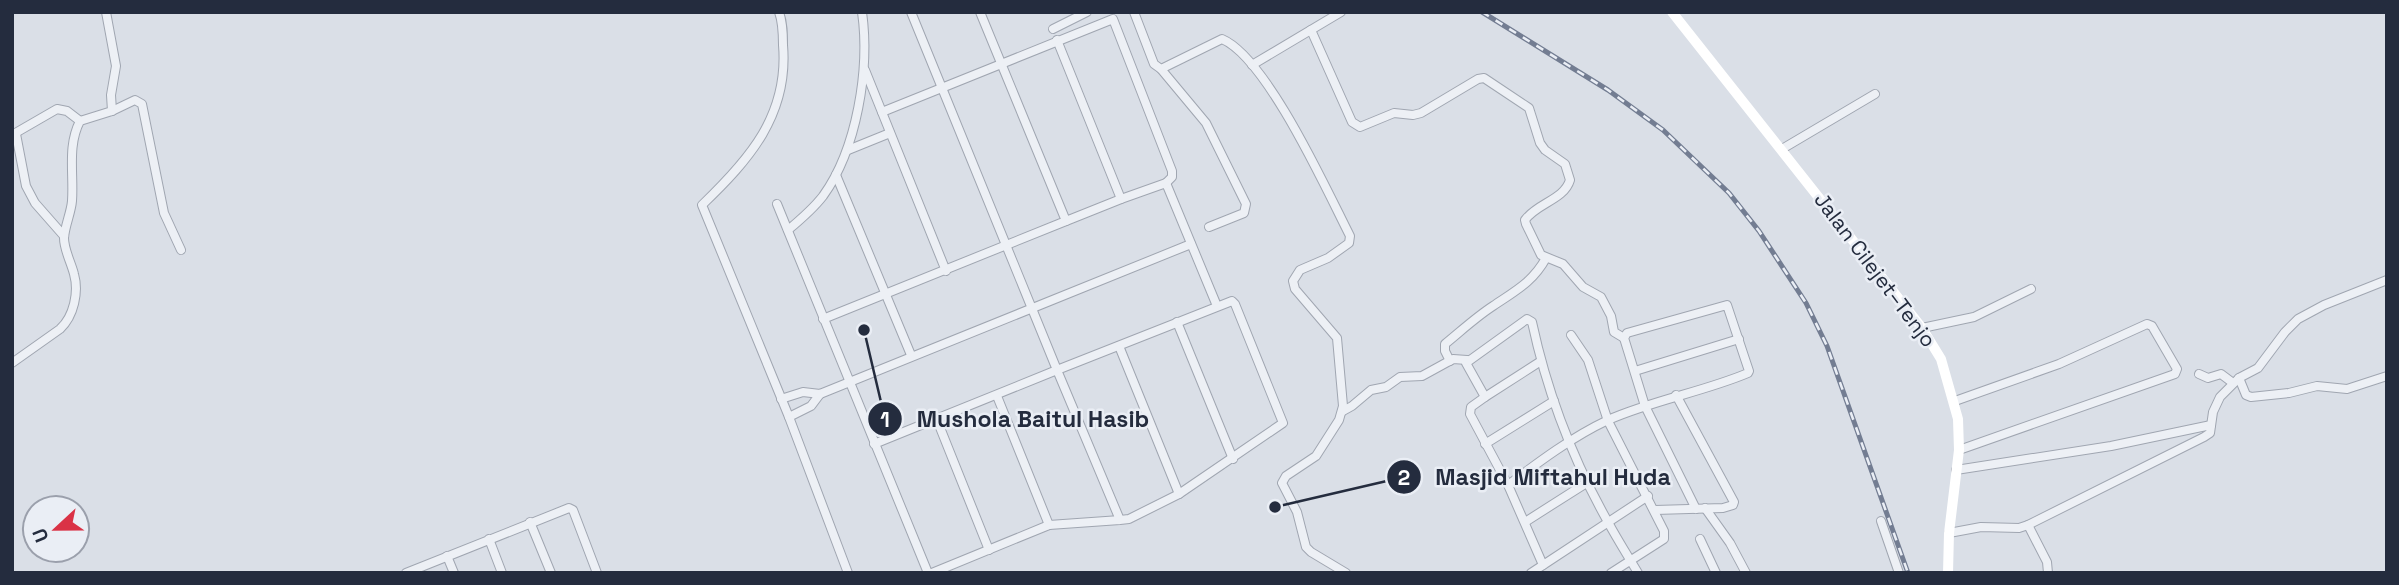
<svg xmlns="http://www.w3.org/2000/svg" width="2399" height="585" viewBox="0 0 2399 585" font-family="'Space Grotesk',sans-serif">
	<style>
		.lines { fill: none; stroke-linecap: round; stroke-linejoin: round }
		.minor-casing { stroke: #a0a6b1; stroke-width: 10 }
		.minor { stroke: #edf0f5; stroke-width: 8 }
		.secondary { stroke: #fff; stroke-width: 10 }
		.rail-casing { stroke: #737d92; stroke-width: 5 }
		.rail { stroke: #eaeef5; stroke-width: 2.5; stroke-dasharray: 8; stroke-linecap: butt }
		.labels { text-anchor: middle; stroke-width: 5; stroke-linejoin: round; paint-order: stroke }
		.street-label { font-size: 21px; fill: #242c3e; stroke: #eaeef5 }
		.leader { fill: none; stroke: #242c3e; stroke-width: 2.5 }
		.callout-dot { fill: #242c3e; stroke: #eaeef5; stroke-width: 2.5 }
		.mark-label { font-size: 21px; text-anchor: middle; font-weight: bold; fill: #fff }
		.callout-label { font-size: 23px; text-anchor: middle; font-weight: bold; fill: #242c3e; stroke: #eaeef5; stroke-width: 5; stroke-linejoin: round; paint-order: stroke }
	</style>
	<rect width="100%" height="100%" fill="#dadfe7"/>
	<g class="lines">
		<defs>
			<g id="minor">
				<path d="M779 12C783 23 783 34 783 45 789 115 749 160 702 205L789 417 848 573"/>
				<path d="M1134 12 1154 64 1161 69 1222 39C1267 58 1327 191 1350 236L1349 243 1328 258 1300 270 1293 281 1295 289 1337 338 1343 406 1339 420 1316 456 1286 476 1282 483 1297 512 1306 547 1311 552 1346 573"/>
				<polyline points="1053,29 1087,12"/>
				<path d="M1311 30 1352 122 1360 127 1394 113 1413 115 1421 113 1478 79 1484 78 1529 108 1540 143 1545 150 1565 164 1570 180C1564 200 1537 203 1525 220L1526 224 1541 255 1563 264 1583 287 1601 297 1611 316 1614 332 1624 338"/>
				<polyline points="1057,40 1121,199 1066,221"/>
				<polyline points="1252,65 1341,12"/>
				<polyline points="1161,69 1206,123 1246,204 1244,213 1209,227"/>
				<polyline points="865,70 946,271"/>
				<polyline points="112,111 135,100 142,104 164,213 181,250"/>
				<polyline points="882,112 1113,19 1172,171 1172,177 1166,183"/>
				<polyline points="16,134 26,186 35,203 64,236"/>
				<polyline points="12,135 57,109 67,111 80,121"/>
				<polyline points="1782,149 1875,94"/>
				<polyline points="848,150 890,133"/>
				<polyline points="836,175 911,355"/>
				<polyline points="1121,199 1166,183 1217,306"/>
				<polyline points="777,204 928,573"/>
				<path d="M788 230C800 220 813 209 823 196 857 149 870 69 862 12"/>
				<polyline points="823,319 1066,221 980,12"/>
				<polyline points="1177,322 1233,459"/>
				<polyline points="1922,328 1974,317 2031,289"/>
				<polyline points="1571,335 1588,360 1608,421 1664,531 1664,539 1611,573"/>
				<polyline points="1119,346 1179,494"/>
				<path d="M1450 361 1445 351V344C1461 331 1476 317 1493 306 1515 291 1533 282 1546 258"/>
				<path d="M12 363 60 329C74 316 79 292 74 274 71 262 64 250 64 238 65 225 71 213 72 201 74 174 67 146 80 121L112 111 111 95 116 66 106 12"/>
				<polyline points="1635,371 1739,339"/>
				<polyline points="2199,374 2208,378 2221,374 2233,383"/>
				<polyline points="2239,378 2246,395 2251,397 2289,393 2317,386 2347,389 2387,376"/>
				<polyline points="997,396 1049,525"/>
				<polyline points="1485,397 1541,361"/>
				<polyline points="781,399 803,392 820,394 1191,244"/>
				<polyline points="1955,401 2059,364 2147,324 2152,326 2177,369 2175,374 1959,450"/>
				<polyline points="1343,411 1352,406 1371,390 1386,387 1400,377 1422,376 1453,359 1467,360"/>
				<polyline points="789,417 811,406 820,394"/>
				<polyline points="937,420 989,550"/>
				<polyline points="874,444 1057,370 911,12"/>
				<polyline points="1485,444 1554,401"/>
				<polyline points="1956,470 2111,446 2211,425"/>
				<path d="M1508 485C1540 461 1572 437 1608 420 1653 400 1703 392 1748 373L1749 371 1727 305 1627 333 1624 338 1645 406 1696 509"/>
				<polyline points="1705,508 1730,543 1746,573"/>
				<polyline points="1655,510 1723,508 1733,505 1734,502 1676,395"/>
				<polyline points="1881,521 1899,573"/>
				<polyline points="530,522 551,573"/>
				<polyline points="1525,522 1588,482"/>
				<polyline points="2028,525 2047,562 2048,573"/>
				<polyline points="1949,533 1981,527 2019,528 2028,525 2204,437 2210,433 2213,412 2220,397 2239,378 2258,368 2285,332 2298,319 2324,305 2387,280"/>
				<polyline points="489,539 502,573"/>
				<polyline points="1700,539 1716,573"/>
				<polyline points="447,556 454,573"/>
				<path d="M1543 565 1508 485 1470 414 1471 407 1485 397 1466 363 1527 319 1532 322C1547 392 1573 460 1608 522 1617 539 1628 556 1638 573"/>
				<polyline points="406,573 569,508 573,510 597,573"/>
				<polyline points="932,573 1049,525 1120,520 1129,519 1179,494 1283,423 1235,304 1232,301 1057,370 1120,520"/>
				<polyline points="1531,573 1648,496"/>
			</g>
		</defs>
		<!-- minor casing -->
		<use href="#minor" class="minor-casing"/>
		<!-- minor -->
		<use href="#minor" class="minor"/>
		<!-- secondary -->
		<polyline class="secondary" points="1672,12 1922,328 1941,359 1958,419 1959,450 1949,533 1948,573"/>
		<defs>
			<polyline id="rail" points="1482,12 1608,90 1663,130 1729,193 1759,231 1806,303 1827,346 1908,573"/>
		</defs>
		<!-- rail casing -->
		<use href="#rail" class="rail-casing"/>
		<!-- rail -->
		<use href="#rail" class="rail"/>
	</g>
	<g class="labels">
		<!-- street labels -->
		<g class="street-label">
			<text transform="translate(1875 270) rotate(53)" y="7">Jalan Cilejet–Tenjo</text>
		</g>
	</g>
	<!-- callouts -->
	<path class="leader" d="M864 330L885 419M1275 507L1404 477"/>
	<g class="callout-dot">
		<circle cx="864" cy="330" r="7"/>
		<circle cx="1275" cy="507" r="7"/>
		<circle cx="885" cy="419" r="18"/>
		<circle cx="1404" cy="477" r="18"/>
	</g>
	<g class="mark-label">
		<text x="885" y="427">1</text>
		<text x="1404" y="485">2</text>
	</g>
	<g class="callout-label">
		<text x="1033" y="427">Mushola Baitul Hasib</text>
		<text x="1553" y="485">Masjid Miftahul Huda</text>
	</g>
	<!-- border -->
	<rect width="2399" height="585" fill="none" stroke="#242c3e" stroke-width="28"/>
	<!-- north arrow -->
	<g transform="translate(56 529) rotate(248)"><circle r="33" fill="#eaeef5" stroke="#9ba0ac" stroke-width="2"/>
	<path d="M0-5L12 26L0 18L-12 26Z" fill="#da3246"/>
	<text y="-10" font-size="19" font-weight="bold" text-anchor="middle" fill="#242c3e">U</text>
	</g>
</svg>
